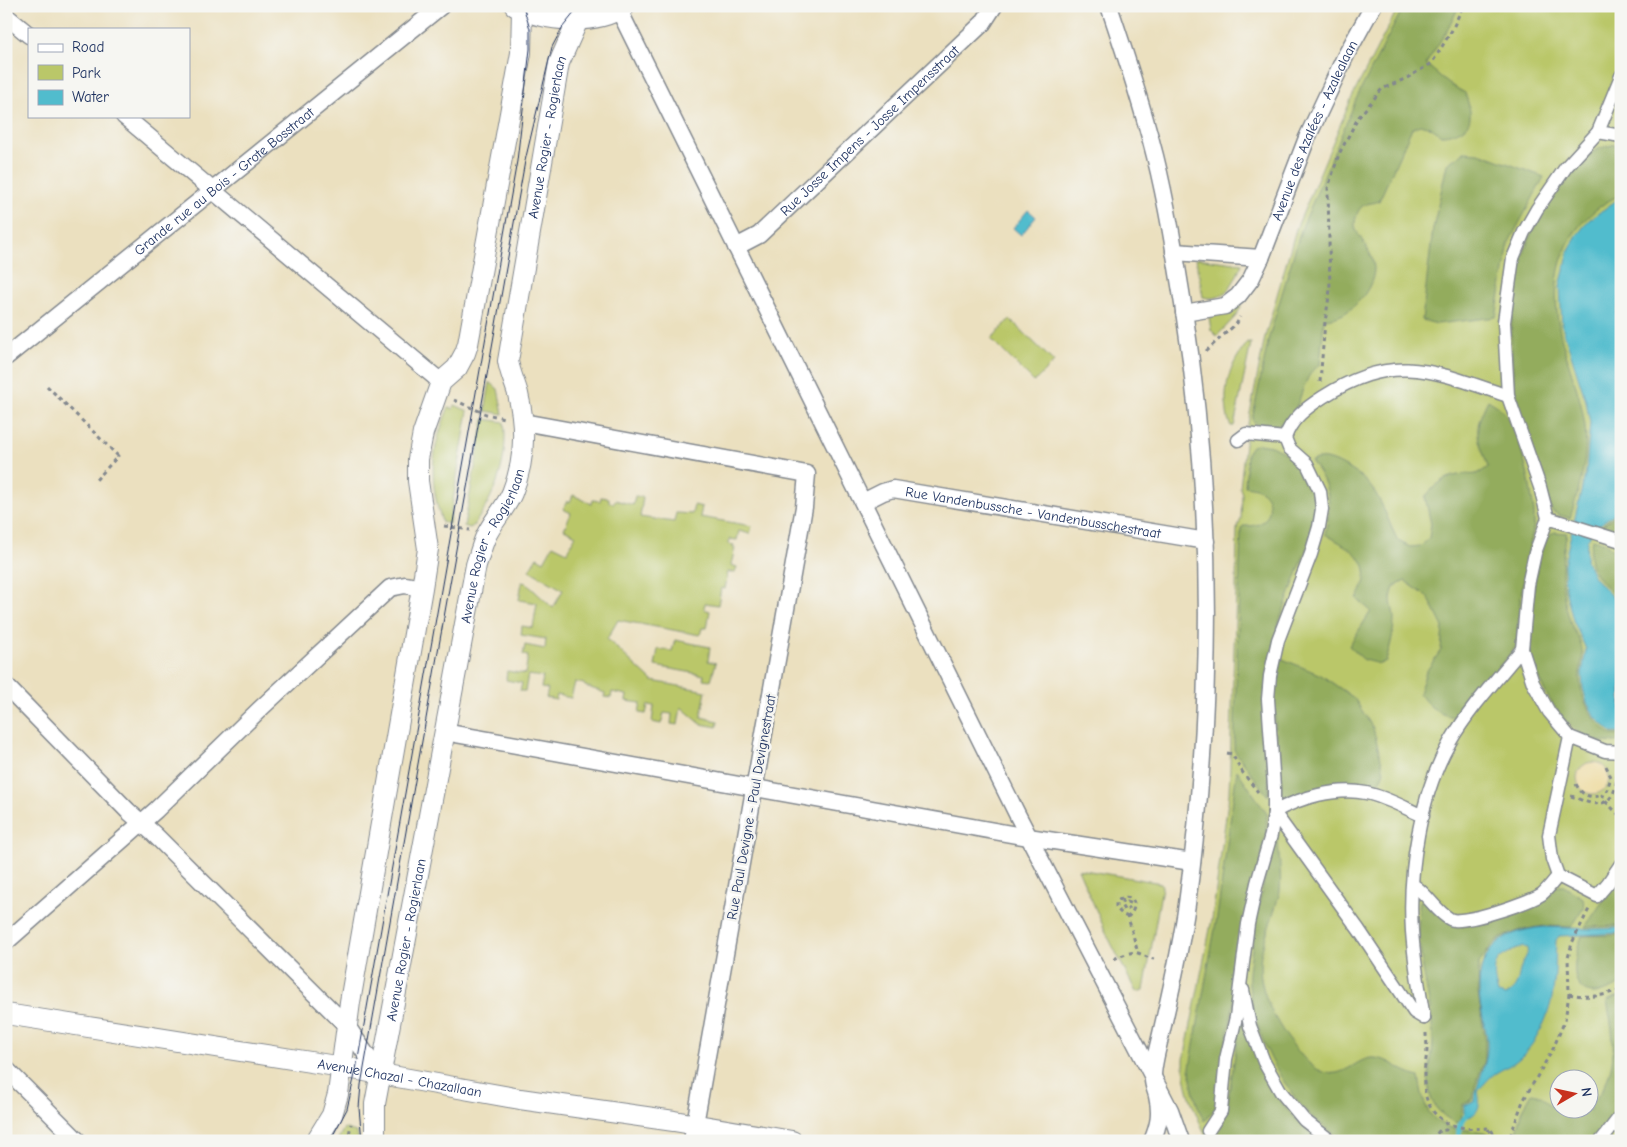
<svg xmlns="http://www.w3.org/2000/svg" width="1627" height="1147" viewBox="0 0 1627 1147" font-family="'Comic Neue',sans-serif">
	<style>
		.green { fill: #bac769; stroke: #6a7b64; fill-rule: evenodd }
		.forest { fill: #93ac5d; stroke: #576e5e }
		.sand { fill: #eeda9e; stroke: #84847e }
		.water { fill: #51bccd; stroke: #367696; fill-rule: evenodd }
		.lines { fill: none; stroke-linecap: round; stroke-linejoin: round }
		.stream { stroke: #51bccd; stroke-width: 5.5 }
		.pedestrian-casing { stroke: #83888e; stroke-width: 15 }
		.minor-casing { stroke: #83888e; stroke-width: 19 }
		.tertiary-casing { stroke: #83888e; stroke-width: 22 }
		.path { stroke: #83888e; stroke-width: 3; stroke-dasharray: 4 4; stroke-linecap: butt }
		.pedestrian { stroke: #fff; stroke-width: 12 }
		.minor { stroke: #fff; stroke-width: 16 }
		.tertiary { stroke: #fff; stroke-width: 20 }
		.tram { stroke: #1b2f5e; stroke-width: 1 }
		.labels { text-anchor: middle; stroke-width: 5; stroke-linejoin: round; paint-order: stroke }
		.street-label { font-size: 14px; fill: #1b2f5e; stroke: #f6f6f2 }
	</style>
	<rect width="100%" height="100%" fill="#f6f6f2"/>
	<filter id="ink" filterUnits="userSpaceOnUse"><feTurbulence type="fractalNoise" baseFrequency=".02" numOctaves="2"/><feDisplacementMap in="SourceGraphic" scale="10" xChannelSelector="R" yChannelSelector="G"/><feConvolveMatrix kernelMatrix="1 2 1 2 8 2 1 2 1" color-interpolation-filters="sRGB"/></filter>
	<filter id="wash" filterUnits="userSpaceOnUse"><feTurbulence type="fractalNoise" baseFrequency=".0096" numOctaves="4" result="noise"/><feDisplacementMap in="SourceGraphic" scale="20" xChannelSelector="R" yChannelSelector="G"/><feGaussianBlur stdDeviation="1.12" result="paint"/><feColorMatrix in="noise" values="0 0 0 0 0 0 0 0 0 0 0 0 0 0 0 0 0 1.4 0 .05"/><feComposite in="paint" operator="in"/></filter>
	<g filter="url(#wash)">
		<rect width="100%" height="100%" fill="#ebe0bf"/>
		<!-- green -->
		<g class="green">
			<path d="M1399 6H1621V1141H1208C1196 1113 1184 1091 1184 1059L1212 919 1229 794 1236 593 1237 529 1241 519 1242 494 1240 488 1246 434 1265 337 1296 229 1352 97ZM1560 1080H1590V1110H1560Z"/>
			<path d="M1196 258 1242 264C1234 282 1226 303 1203 297Z"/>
			<polygon points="1240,304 1241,307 1236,316 1217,336 1211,330 1209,317"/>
			<polygon points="1010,319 1054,362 1034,382 991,339"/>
			<path d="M1248 342 1251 343 1234 426H1231C1227 419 1227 411 1226 403 1225 378 1233 361 1248 342Z"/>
			<polygon points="490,382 498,389 503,414 485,411"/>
			<path d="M455 405 468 411 449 524 442 522C440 514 437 507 436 499 429 467 436 436 449 407L453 409Z"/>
			<path d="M484 419 504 422C509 460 495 496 473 526L470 528 464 526Z"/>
			<polygon points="573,495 592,504 593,500 600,501 601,497 609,498 609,502 614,503 615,500 633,505 635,496 643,497 640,517 674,522 676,513 692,514 694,505 702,507 700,517 752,526 750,534 739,531 737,540 729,539 729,544 734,545 733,548 735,548 731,565 737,567 735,573 728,572 725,589 721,588 718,605 705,603 704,609 710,611 707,628 702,628 700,635 618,620 607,639 652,681 706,691 701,717 718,721 717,727 701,724 681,707 678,725 671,724 672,714 664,713 661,724 652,722 654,706 648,705 646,714 639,713 641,703 626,701 627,695 612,692 611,698 604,697 605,693 585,686 584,684 575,682 571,698 557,695 556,700 546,698 548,689 541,688 543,677 528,675 525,691 520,691 522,683 506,680 507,671 525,674 528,656 523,655 525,645 545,649 546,639 521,635 522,626 533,628 537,603 519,600 522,582 526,583 553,608 563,590 529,570 537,557 544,561 553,545 567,552 576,535 564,529 571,513 563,509 567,501 570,502"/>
			<polygon points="675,640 710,647 708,661 716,663 711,680 703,679 704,675 655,666 658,649 672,651"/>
			<polygon points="1078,869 1161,883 1162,887 1144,990 1136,992 1108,937"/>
			<polygon points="344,1128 356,1132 358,1141 337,1141"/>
		</g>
		<!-- forest -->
		<g class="forest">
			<path d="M1404 6H1459L1449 27 1426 64 1449 84 1465 93C1467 100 1471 109 1470 117 1469 130 1451 135 1441 135 1431 127 1422 120 1411 130L1379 201C1375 203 1368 203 1364 205 1357 209 1353 222 1356 230 1362 242 1373 253 1374 268 1374 281 1366 294 1358 302 1348 313 1339 318 1324 319L1320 365C1314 369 1310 373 1307 380 1302 389 1300 400 1295 410 1287 425 1265 433 1252 420L1269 337 1301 230 1358 95Z"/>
			<path d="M1621 144V195C1606 200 1591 213 1581 224 1550 261 1552 311 1566 354 1572 376 1581 398 1584 420 1590 453 1580 487 1570 518L1559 515 1552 511C1539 471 1523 432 1515 391 1513 381 1513 370 1512 360 1508 296 1520 236 1561 185 1579 163 1590 146 1621 144Z"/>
			<polygon points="1464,152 1479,153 1544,177 1509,242 1496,317 1437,324 1422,320 1433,229 1447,164"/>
			<path d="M1488 400 1499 407 1506 415 1517 434 1529 480 1534 512V525L1520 602 1517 645 1458 717C1440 717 1429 707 1419 693L1426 672 1441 650 1443 627 1428 597 1405 581 1394 587C1388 604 1393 603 1394 618 1394 633 1390 647 1386 661L1380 664 1364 660 1349 646 1371 611 1357 599C1379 562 1354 551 1325 534 1332 503 1331 487 1311 461 1323 456 1333 460 1344 466 1381 485 1381 508 1398 541L1410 547 1421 546 1429 538 1431 524 1425 497C1434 486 1443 478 1458 475 1473 472 1473 479 1488 467 1477 434 1472 432 1488 400Z"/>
			<path d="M1259 444 1271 446 1283 452 1295 461 1305 473 1316 505 1315 526 1278 625 1268 796 1234 750 1241 529 1243 526C1250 526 1257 526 1262 522 1272 515 1271 500 1264 493 1259 488 1252 487 1245 486L1247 453 1252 446Z"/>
			<polygon points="1620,511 1621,534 1599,528"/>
			<path d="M1555 532 1567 533C1560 564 1560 590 1570 621 1573 630 1580 639 1582 649 1584 658 1580 667 1580 676 1580 700 1592 720 1611 735H1621V741C1615 742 1608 743 1602 742 1564 736 1535 682 1529 647 1528 640 1530 632 1530 625 1533 598 1534 567 1545 542 1547 537 1550 534 1555 532Z"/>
			<path d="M1593 539 1605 543 1621 557V603C1603 582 1582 569 1593 539Z"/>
			<polygon points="1280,658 1321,675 1354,698 1373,728 1384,771 1377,789 1358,786 1325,788 1287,797 1283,795 1278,787 1274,699"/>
			<path d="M1237 770 1267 814 1266 833 1233 1007 1215 1109 1204 1121C1196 1103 1191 1088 1190 1067L1217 917Z"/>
			<path d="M1277 830C1278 845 1282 878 1280 891 1275 911 1267 930 1262 950 1254 983 1273 1019 1293 1045 1302 1056 1313 1071 1328 1073 1347 1076 1358 1057 1374 1058 1390 1058 1403 1074 1419 1077 1423 1103 1427 1123 1456 1129 1465 1130 1474 1130 1483 1132 1490 1133 1493 1139 1500 1141H1346C1332 1132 1317 1123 1306 1111 1276 1077 1253 1029 1249 984 1248 975 1250 966 1251 957 1255 914 1266 872 1277 830Z"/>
			<polygon points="1621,875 1621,926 1585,927"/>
			<path d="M1557 886H1564L1583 898 1584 907 1573 925 1571 927 1545 926 1521 930 1503 937 1493 944 1479 963 1478 993 1485 1038V1060L1475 1086 1473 1099 1462 1105C1461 1113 1464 1118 1457 1123 1444 1118 1433 1108 1430 1094 1425 1075 1434 1056 1433 1037 1431 992 1413 946 1420 901L1422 900 1453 925 1457 927 1463 925Z"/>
			<path d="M1621 935V984C1573 1011 1567 972 1582 936Z"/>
			<path d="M1621 995V1104L1604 1129 1593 1141H1509L1516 1136 1523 1109 1532 1093C1548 1095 1548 1109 1562 1112 1577 1116 1578 1110 1590 1110 1590 1102 1598 1097 1602 1090 1619 1061 1613 1032 1607 1001Z"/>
			<path d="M1242 1010C1253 1040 1264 1081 1284 1106 1295 1119 1308 1130 1321 1141H1217L1219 1131 1226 1113Z"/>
		</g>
		<!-- sand -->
		<circle class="sand" cx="1593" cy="778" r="16"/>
		<!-- water -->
		<g class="water">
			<polygon points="1621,197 1621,299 1617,312 1621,350 1621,508 1593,530 1587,541 1586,560 1594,577 1621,607 1621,731 1620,733 1612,733 1596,718 1587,703 1583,688 1582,673 1586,649 1573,620 1565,589 1564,564 1586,471 1590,423 1586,401 1562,326 1560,286 1569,251 1577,235 1589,220"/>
			<polygon points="1028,210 1036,217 1021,235 1013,228"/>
			<path d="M1545 927 1591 929 1621 928V933L1559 936 1556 940C1555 954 1556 969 1554 983 1552 1009 1541 1037 1522 1056 1513 1065 1503 1068 1493 1075 1488 1079 1484 1085 1479 1089L1478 1091C1480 1102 1481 1112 1469 1117L1464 1113V1106L1475 1100C1476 1082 1487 1067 1487 1048 1488 1032 1482 1018 1480 1002 1474 953 1498 931 1545 927ZM1523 947 1527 948C1529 956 1523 960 1521 967 1517 981 1519 986 1506 996L1498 994C1490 964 1494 957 1523 947Z"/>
		</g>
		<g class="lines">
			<!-- stream -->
			<polyline class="stream" points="1459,1136 1459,1127 1466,1116"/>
		</g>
	</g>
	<g filter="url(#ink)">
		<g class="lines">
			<defs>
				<g id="pedestrian">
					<polyline points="1621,76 1598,132 1566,167 1537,209 1524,232 1513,258 1504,322 1508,396 1540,487 1548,518 1535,553 1528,585 1522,649 1533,683 1549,712 1570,737 1605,751 1621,752"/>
					<polyline points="1598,132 1621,136"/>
					<polyline points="1238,440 1246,434 1285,438"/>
					<polyline points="1548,518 1621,541"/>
					<polyline points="1570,737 1549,835 1552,859 1558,876 1597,896 1608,883 1621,864"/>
					<polyline points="1274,812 1359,930 1414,1012 1424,1018"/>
					<path d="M1274 812C1299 798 1336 787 1366 793 1386 797 1405 808 1423 816"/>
					<path d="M1413 885C1428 894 1436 912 1450 919 1461 926 1530 902 1542 894 1548 889 1553 882 1558 876"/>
					<polyline points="1243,990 1250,1026 1264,1062 1281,1092 1304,1120 1331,1141"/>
					<path d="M1424 1018C1419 989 1414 960 1412 931 1408 872 1420 794 1450 742 1469 709 1497 679 1522 649"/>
					<path d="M1208 1131 1221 1111 1226 1059 1236 1017 1248 924 1257 883 1271 835 1274 812V787L1268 699 1270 676 1278 640 1311 554 1319 527 1322 509 1320 491 1307 464 1289 448 1285 438C1291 419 1306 408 1323 397 1394 351 1434 371 1508 396"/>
					<polyline points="1601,1141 1621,1115"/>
				</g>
				<g id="minor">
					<path d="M1109 6C1126 56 1142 105 1155 156 1167 204 1175 254 1183 304 1214 502 1214 705 1187 904 1181 948 1171 991 1161 1034 1158 1047 1152 1067 1153 1080 1153 1085 1156 1091 1157 1096 1161 1113 1159 1125 1152 1141"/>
					<polyline points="619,10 1018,816 1170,1110 1181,1141"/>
					<polyline points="6,16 29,35"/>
					<polyline points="124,116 441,382"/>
					<path id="s1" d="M736 247 759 235 983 23 994 6"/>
					<polyline points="1174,252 1261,258"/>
					<path id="s2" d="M1184 313 1225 306 1238 296 1251 279 1261 258 1307 138 1345 57 1373 6"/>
					<path id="s3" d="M6 357 441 6"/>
					<polyline points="523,422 807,474 804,507 692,1141"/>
					<path id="s4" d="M863 502 883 492 893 489 1206 541"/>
					<polyline points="6,686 128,811 154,834 347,1026 380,1075"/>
					<polyline points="444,732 1028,837 1192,862"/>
					<polyline points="6,942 156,810 259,710 390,588 405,585 422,588"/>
					<polyline points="6,1069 78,1141"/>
				</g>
				<g id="tertiary">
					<path d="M515 6C545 22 595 26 625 6"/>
					<path id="s5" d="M6 1014 342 1067 520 1099 674 1121 792 1141"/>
					<polyline points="316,1141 332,1115 338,1094 350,1002 422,588 428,549 418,481 418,459 423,433 441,382 457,368 465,353 468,344 521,53 522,10"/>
					<path id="s6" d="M375 1141V1104L476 565C479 556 482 545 486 536 493 521 505 509 512 493 525 461 526 427 518 394 515 383 510 373 508 361L559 63 578 20"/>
				</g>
			</defs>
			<!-- pedestrian casing -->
			<use href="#pedestrian" class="pedestrian-casing"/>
			<!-- minor casing -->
			<use href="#minor" class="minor-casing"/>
			<!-- tertiary casing -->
			<use href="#tertiary" class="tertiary-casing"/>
			<!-- path -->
			<g class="path">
				<polyline points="1206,351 1237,323 1240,317"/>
				<polyline points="1320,382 1325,322 1330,290 1328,188 1339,154 1358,118 1382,89 1407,78 1432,63 1452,30 1463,6"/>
				<polyline points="47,386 118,456 96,480"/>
				<polyline points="454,400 486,414 504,418"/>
				<polyline points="444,526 470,530"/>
				<polyline points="1227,753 1232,754 1243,773 1258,792"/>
				<polyline points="1606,766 1611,777 1607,790 1602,795 1605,801 1621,817"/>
				<path d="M1576 784C1581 795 1590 799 1602 795"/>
				<path d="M1571 796C1577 798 1583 801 1590 803 1615 808 1618 784 1617 765"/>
				<polyline points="1123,899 1121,905 1124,910 1126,911 1130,907 1130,903 1127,902 1125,904"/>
				<path d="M1128 917 1123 915 1116 908V902C1130 890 1142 903 1128 917L1138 953"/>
				<path d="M1114 959C1120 956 1131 951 1138 953 1144 955 1147 958 1154 959"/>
				<path d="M1569 994C1590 998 1601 997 1621 989"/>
				<path d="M1426 1033C1426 1038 1427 1043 1427 1048 1427 1058 1424 1067 1424 1076 1422 1117 1450 1132 1487 1128L1491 1130 1497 1138 1504 1139 1510 1137 1523 1101 1553 1049 1565 1020 1569 994 1568 958 1572 943 1589 909"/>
				<polyline points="1488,1129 1495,1141"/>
				<polyline points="348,1141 351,1124"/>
				<polyline points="1436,1141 1435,1136 1439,1131 1446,1130 1447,1126 1445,1122"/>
			</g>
			<!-- pedestrian -->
			<use href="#pedestrian" class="pedestrian"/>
			<!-- minor -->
			<use href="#minor" class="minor"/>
			<!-- tertiary -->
			<use href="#tertiary" class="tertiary"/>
			<!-- tram -->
			<g class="tram">
				<polyline points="330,1141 347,1109 356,1070 517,161 530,49 530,29 523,6"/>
				<polyline points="362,1141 359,1108 361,1085 525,161 552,47 562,28 575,12 582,6"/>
			</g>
		</g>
	</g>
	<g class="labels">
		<!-- street labels -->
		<g class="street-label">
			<text dy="5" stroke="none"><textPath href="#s1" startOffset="178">Rue Josse Impens - Josse Impensstraat</textPath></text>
			<text dy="5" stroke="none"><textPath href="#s2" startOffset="241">Avenue des Azalées - Azalealaan</textPath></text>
			<text dy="5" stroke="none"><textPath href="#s6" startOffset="1029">Avenue Rogier - Rogierlaan</textPath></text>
			<text dy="5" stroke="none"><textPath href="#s3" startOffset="280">Grande rue au Bois - Grote Bosstraat</textPath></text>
			<text dy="5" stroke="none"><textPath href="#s4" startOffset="175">Rue Vandenbussche - Vandenbusschestraat</textPath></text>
			<text dy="5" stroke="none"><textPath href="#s6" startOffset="609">Avenue Rogier - Rogierlaan</textPath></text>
			<text transform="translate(751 807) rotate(-80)" y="5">Rue Paul Devigne - Paul Devignestraat</text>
			<text dy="5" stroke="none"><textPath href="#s6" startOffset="204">Avenue Rogier - Rogierlaan</textPath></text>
			<text dy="5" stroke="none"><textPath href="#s5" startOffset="399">Avenue Chazal - Chazallaan</textPath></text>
		</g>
	</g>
	<!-- margin -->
	<rect width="1627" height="1147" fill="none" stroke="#f6f6f2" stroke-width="25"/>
	<!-- legend -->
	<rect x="28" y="28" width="162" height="90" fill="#f6f6f2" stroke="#9ea6b7"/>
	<rect x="38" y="44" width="25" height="8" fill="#ffffff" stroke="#9ea6b7"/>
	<text x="72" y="52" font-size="15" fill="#1b2f5e">Road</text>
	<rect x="38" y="65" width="25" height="15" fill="#bac769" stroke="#9ea6b7"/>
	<text x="72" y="78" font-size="15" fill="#1b2f5e">Park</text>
	<rect x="38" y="90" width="25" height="15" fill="#51bccd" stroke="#9ea6b7"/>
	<text x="72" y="102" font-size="15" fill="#1b2f5e">Water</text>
	<!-- north arrow -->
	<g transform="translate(1574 1094) rotate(81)"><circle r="24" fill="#f6f6f2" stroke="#9ea6b7"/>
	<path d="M0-4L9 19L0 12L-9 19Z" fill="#c8321e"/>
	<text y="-8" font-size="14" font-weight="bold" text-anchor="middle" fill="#1b2f5e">N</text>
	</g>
</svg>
